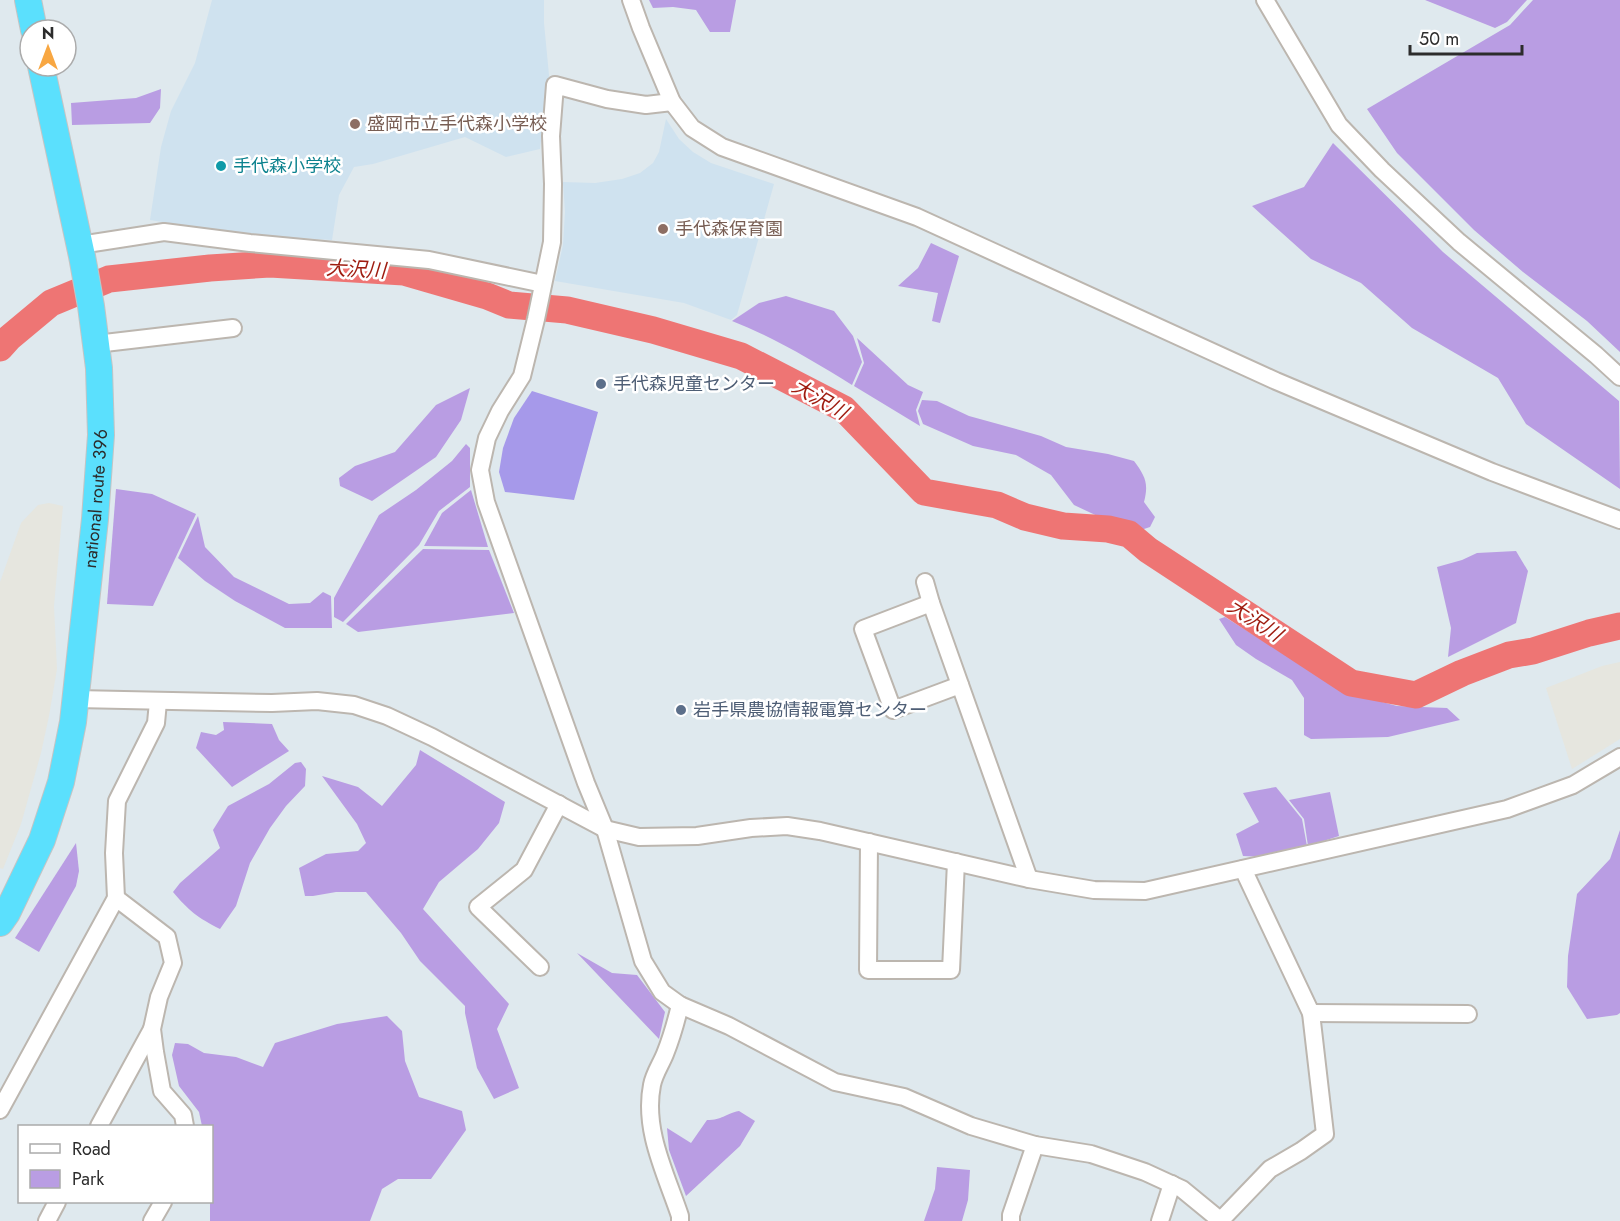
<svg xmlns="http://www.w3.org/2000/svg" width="1620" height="1221" viewBox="0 0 1620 1221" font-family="Jost,'Noto Sans JP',sans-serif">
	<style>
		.industrial { fill: #e6e6df }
		.education { fill: #cfe2ef }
		.green { fill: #b99de3 }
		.pitch { fill: #a699ea }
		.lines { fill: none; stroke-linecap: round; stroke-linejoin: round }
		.river { stroke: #ee7574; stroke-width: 27 }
		.minor-casing { stroke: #bcb6af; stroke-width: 20 }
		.highway-casing { stroke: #c4c4c4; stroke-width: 28 }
		.minor { stroke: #fff; stroke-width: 16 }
		.highway { stroke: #5be0fd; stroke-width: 26 }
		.education-dot { fill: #8d6e63; stroke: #fff; stroke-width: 2 }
		.culture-dot { fill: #0f9aa8; stroke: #fff; stroke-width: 2 }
		.service-dot { fill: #5c6f8a; stroke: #fff; stroke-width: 2 }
		.labels { text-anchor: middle; stroke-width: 5; stroke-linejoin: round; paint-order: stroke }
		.education-label { font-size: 18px; fill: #785e54; stroke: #fff; text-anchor: start }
		.culture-label { font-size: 18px; fill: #0d838f; stroke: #fff; text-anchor: start }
		.service-label { font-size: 18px; fill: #4e5e75; stroke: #fff; text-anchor: start }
		.street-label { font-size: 18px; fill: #2c2c2c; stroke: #fff }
		.water-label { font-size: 20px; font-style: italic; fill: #9e1b0f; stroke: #fff }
	</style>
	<rect width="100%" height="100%" fill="#dfe9ee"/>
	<!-- industrial -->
	<g class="industrial">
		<polygon points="49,503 63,506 54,606 57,669 49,716 41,753 21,824 3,869 0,868 0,582 21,523 38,505"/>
		<polygon points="1620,662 1620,739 1572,769 1546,688 1602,666"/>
	</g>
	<!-- education -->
	<g class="education">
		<polygon points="212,0 544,0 544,23 549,75 540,149 506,157 465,137 373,164 354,167 339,195 332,240 238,234 150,220 161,147 171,111 195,63"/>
		<polygon points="666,119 679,139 693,152 711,163 774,184 737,315 731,320 684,303 555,281 563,245 565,212 563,182 595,183 622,179 640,173 653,163 659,152"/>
	</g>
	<!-- green -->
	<g class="green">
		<polygon points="649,0 736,0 730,32 710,32 696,10 673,7 653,8"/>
		<polygon points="1425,0 1527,0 1507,22 1495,28"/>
		<polygon points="1533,0 1620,0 1620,352 1587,321 1523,272 1474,230 1397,153 1367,109 1510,25"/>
		<polygon points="161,89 160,108 150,123 72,125 71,103 136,98"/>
		<polygon points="1333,143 1443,252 1619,401 1620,489 1526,424 1498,378 1412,328 1361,283 1311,259 1252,206 1304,187"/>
		<polygon points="931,243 959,256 940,323 932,321 938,293 898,286 918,268"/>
		<path d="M786 296 834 311 853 336 862 362 852 385C813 361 775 338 732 321L759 303Z"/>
		<polygon points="857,338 908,385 923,392 916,410 920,426 854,386 864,363"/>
		<polygon points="470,388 461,420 436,457 372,501 340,486 339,478 355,466 395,452 436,405"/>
		<path d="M922 400 937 401 969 416 1041 436 1066 447 1108 454 1134 461C1145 476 1149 483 1144 502L1155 517 1150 527 1141 530 1106 520 1074 505 1051 475 1016 455 973 446 923 424 918 411Z"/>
		<polygon points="466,444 470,448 470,487 439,511 419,545 343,622 334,617 334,598 379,515 416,490 452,461"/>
		<polygon points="116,489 152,494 196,514 153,606 107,604"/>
		<polygon points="471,490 488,547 424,546 442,513"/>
		<polygon points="198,516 205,547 234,577 289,604 310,603 323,592 331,596 332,628 285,628 235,601 205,581 178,558"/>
		<polygon points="423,549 489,550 514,613 358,632 346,624"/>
		<polygon points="1516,551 1528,571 1516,623 1448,657 1451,628 1437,567 1462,560 1477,553"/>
		<polygon points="1225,617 1345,692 1397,706 1447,708 1460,720 1388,737 1311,739 1304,735 1304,698 1292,680 1256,659 1236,645 1219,619"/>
		<polygon points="223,722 272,724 279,740 289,751 232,787 196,748 201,732 216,735 224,730"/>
		<polygon points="420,750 505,802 499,823 478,849 439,882 423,909 509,1004 497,1029 519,1088 494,1099 477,1068 465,1013 465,1006 420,961 401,933 366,892 336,892 313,896 305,896 299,868 326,854 358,851 366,843 357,824 322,776 358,787 382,806 416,765"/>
		<path d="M301 762 306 769 305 786 286 806 270 828 250 863 236 906 220 929C198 918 188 910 173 892L180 883 220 848 213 830 228 806 269 784 295 763Z"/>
		<polygon points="1276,787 1302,819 1307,846 1265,857 1243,856 1236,834 1259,822 1243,793"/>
		<polygon points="1330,792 1339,836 1308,846 1304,819 1289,800"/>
		<polygon points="1620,830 1620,1013 1617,1015 1587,1019 1567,987 1568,956 1577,894 1610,859"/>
		<polygon points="76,843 79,871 76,886 39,952 15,938"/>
		<polygon points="577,953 612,973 637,975 665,1012 659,1039"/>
		<polygon points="387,1016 402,1031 405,1061 419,1097 462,1111 466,1130 431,1179 398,1179 382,1189 370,1221 210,1221 210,1202 212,1202 212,1126 202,1126 199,1112 179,1086 172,1055 175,1043 188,1044 204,1053 236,1057 263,1067 275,1043 337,1024"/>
		<path d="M739 1111 755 1121 740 1146 686 1196 669 1150 667 1128 691 1143 707 1120C723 1120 724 1114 739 1111Z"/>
		<polygon points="937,1167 970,1170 968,1200 962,1221 924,1221 935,1189"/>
	</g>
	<!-- pitch -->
	<polygon class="pitch" points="532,391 598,412 574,500 505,492 499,472 503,448 514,418"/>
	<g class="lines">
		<!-- river -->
		<polyline class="river" points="0,348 9,338 51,303 109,279 210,268 270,264 404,272 487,296 509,305 567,310 653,330 741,356 844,409 924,492 997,505 1025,517 1063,526 1108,529 1129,534 1148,550 1351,683 1416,695 1462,673 1509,655 1533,651 1589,633 1620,626"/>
		<defs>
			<g id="minor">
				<polyline points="631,0 641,28 672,102 692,128 722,147 917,217 1276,381 1492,472 1620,520"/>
				<polyline points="1265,0 1339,125 1382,170 1459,242 1596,355 1620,377"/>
				<polyline points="672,102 646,105 607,99 555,85 551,136 553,184 552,242 536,319 522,376 500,411 487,438 480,470 486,502 586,783 605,829 643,961 662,992 680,1005 729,1026 835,1082 904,1097 971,1126 1035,1145 1091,1154 1145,1172 1182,1189 1221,1221"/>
				<polyline points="80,245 164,232 250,243 429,260 543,284"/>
				<polyline points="96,344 233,328"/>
				<polyline points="925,582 931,603 1029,879"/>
				<polyline points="931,603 863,629 893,710 960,685"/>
				<polyline points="76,699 272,703 317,701 354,705 387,716 432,737 605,829 639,837 697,836 751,828 787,826 820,831 1029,879 1094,890 1145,891 1507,809 1573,785 1620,757"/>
				<polyline points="869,842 868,970 951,970 956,862"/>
				<polyline points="116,898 114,853 117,801 156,723 158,702"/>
				<polyline points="540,967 478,907 524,870 559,804"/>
				<polyline points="1311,1013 1468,1014"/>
				<polyline points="0,1110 116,898 167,937 173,963 159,997 152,1029 155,1052 162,1091 183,1115 185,1126"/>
				<polyline points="99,1126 152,1029"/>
				<polyline points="1221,1220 1270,1169 1301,1151 1325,1134 1311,1013 1243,869"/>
				<polyline points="47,1221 57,1202"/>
				<polyline points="152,1221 163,1202"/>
				<path d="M680 1221V1216C666 1174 643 1130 652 1085 654 1074 661 1064 665 1054 671 1039 676 1022 680 1005"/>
				<polyline points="1011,1221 1011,1215 1035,1145"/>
				<polyline points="1160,1221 1172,1184"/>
			</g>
			<g id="highway">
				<polyline points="28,0 34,30"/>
				<path id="s1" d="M0 923 7 913 42 840 61 782 73 722 95 519 101 435 99 368 91 306 82 256 41 66"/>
			</g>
		</defs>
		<!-- minor casing -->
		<use href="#minor" class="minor-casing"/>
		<!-- highway casing -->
		<use href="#highway" class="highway-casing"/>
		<!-- minor -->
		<use href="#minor" class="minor"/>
		<!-- highway -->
		<use href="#highway" class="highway"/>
	</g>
	<!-- markers -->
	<g class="education-dot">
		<circle cx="355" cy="124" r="6"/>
		<circle cx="663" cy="229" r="6"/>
	</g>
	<circle class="culture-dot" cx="221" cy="166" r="6"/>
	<g class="service-dot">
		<circle cx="601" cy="384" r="6"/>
		<circle cx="681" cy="710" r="6"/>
	</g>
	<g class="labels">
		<!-- education labels -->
		<g class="education-label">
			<text x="367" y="130">盛岡市立手代森小学校</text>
			<text x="675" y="235">手代森保育園</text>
		</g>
		<!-- culture labels -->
		<g class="culture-label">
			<text x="233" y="172">手代森小学校</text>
		</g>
		<!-- service labels -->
		<g class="service-label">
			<text x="613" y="390">手代森児童センター</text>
			<text x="693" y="716">岩手県農協情報電算センター</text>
		</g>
		<!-- street labels -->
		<g class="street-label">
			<text dy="6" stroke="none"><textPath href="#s1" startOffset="440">national route 396</textPath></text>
		</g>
		<!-- water labels -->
		<g class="water-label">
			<text transform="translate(356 269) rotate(3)" y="7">大沢川</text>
			<text transform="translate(820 399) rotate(30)" y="7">大沢川</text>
			<text transform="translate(1255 620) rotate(33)" y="7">大沢川</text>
		</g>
	</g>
	<!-- legend -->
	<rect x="18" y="1125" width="195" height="78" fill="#ffffff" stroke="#ababab" stroke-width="1.5"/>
	<rect x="30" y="1144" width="30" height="9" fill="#ffffff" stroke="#ababab" stroke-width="1.5"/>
	<text x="72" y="1155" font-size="18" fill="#2c2c2c">Road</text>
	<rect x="30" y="1170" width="30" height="18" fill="#b99de3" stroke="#ababab" stroke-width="1.5"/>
	<text x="72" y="1185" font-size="18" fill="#2c2c2c">Park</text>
	<!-- north arrow -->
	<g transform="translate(48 48)"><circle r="28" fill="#ffffff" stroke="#ababab" stroke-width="1.5"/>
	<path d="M0-4.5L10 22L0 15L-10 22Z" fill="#f8a742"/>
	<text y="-9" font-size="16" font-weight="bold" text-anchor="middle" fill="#2c2c2c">N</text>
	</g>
	<!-- scale -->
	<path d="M1410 45v9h112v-9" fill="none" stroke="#2c2c2c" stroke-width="3"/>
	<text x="1419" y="45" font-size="18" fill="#2c2c2c" stroke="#ffffff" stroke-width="4.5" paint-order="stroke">50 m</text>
</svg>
